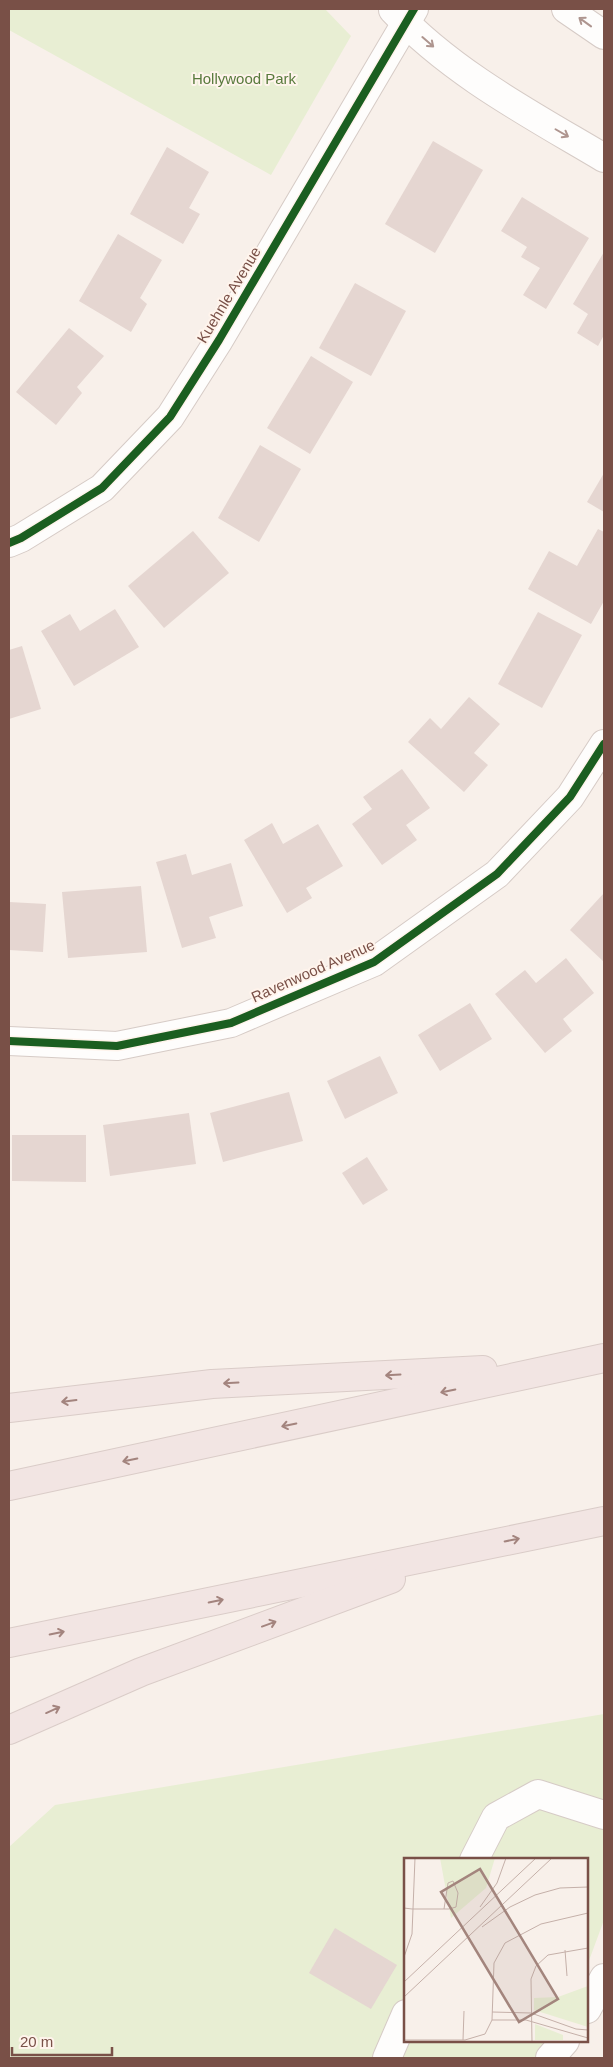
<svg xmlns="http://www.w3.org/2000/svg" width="613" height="2067" viewBox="0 0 613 2067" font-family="Arial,sans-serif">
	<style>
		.green { fill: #e8eed3 }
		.building { fill: #e5d6d1 }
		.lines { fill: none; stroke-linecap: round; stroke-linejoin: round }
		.minor-casing { stroke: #d6cbc6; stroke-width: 30 }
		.highway-casing { stroke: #daccc8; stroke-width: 30 }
		.minor { stroke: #fefdfc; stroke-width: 28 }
		.highway { stroke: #f2e5e3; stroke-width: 28 }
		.cycleway-casing { stroke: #fff4ec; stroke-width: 11 }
		.cycleway { stroke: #1b5e20; stroke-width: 8 }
		.oneway { stroke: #ae958f }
		.oneway2 { stroke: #a3847e }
		.labels { text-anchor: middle; stroke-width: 4; stroke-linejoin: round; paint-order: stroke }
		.park-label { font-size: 15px; fill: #587a3c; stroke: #fff4ec }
		.street-label { font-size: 15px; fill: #795047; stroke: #fff4ec }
		.inset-road { fill: none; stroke: #c5b0a9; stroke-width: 1 }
		.view { fill: #a3857d; fill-opacity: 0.15; stroke: #a3857d; stroke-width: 2.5 }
		.inset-edge { fill: none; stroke: #795047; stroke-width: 2.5 }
	</style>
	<rect width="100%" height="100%" fill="#f8f0ea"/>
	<!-- green -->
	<g class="green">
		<polygon points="9,9 325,9 351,36 271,175 9,30"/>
		<polygon points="604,1714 604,1920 587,1966 587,1860 406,1860 406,2041 559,2041 552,2058 9,2058 9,1847 55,1805"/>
	</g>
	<!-- building -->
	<g class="building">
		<polygon points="433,141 483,170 435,253 385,224"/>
		<polygon points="167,147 209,172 189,208 200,214 183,244 130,214"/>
		<polygon points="522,197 589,238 546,309 523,295 540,268 521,257 527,247 501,231"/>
		<polygon points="118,234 162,260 140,298 147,304 131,332 79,301"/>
		<polygon points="604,252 604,335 598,346 577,333 588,314 573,304"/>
		<polygon points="355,283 406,311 371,376 319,348"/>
		<polygon points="69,328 104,356 77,387 82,393 56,425 16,392"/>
		<polygon points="311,356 353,382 310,454 267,428"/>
		<polygon points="260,445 301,469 259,542 218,518"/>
		<polygon points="604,473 604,512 587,502"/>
		<polygon points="598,529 604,532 604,601 591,624 528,589 549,551 577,566"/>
		<polygon points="193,531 229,573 164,628 128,586"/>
		<polygon points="115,609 139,647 74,686 41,631 70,614 80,631"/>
		<polygon points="538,612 582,635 542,708 498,684"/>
		<polygon points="22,646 41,709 9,719 9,650"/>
		<polygon points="469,697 500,724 474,753 488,765 464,792 408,742 430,718 441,729"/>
		<polygon points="402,769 430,808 406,825 417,840 382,865 352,824 372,809 363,797"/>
		<polygon points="272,823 283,844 318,824 343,866 306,888 312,898 287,913 244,840"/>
		<polygon points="186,854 192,875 231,863 243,906 209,917 216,938 182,948 156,862"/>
		<polygon points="141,886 147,952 68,958 62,892"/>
		<polygon points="604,893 604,962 570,930"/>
		<polygon points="9,902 46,904 43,952 9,950"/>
		<polygon points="566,958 594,993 563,1019 572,1031 545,1053 495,994 525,970 536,983"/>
		<polygon points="470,1003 492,1039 440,1071 418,1035"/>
		<polygon points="380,1056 398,1093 345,1119 327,1081"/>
		<polygon points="289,1092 303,1141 223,1162 210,1113"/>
		<polygon points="189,1113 196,1164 110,1176 103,1125"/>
		<polygon points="12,1135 86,1135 86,1182 12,1181"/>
		<polygon points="367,1157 388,1190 363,1205 342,1173"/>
		<polygon points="335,1928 397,1965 371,2009 309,1973"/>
	</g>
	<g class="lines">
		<defs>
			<g id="minor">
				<polyline points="566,9 604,35"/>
				<path d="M393 10C452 73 530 114 604 158"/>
				<polyline points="9,543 21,538 102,488 170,417 219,340 414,9"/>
				<polyline points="9,1041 117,1046 231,1023 374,962 497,874 570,797 604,744"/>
				<polyline points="474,1860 496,1817 538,1794 604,1815"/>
				<polyline points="587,2009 604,1978"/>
				<polyline points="387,2058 406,2014"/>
				<polyline points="550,2058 565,2041"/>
			</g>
			<g id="highway">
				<polyline points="9,1408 212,1384 483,1370"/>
				<polyline points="9,1486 604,1358"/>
				<polyline points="9,1643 604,1521"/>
				<polyline points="9,1730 141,1672 391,1579"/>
			</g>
		</defs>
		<!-- minor casing -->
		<use href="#minor" class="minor-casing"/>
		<!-- highway casing -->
		<use href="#highway" class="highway-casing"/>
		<!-- minor -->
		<use href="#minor" class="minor"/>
		<!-- highway -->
		<use href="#highway" class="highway"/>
		<defs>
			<g id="cycleway">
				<polyline points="9,543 21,538 102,488 170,417 219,340 414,9"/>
				<polyline points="9,1041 117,1046 231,1023 374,962 497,874 570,797 604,744"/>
			</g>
		</defs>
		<!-- cycleway casing -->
		<use href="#cycleway" class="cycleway-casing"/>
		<!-- cycleway -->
		<use href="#cycleway" class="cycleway"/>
	</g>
	<!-- one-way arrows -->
	<defs><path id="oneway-shaft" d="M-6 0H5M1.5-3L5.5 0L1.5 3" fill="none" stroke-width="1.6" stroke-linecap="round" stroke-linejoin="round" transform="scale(1.25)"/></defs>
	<g class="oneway">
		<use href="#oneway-shaft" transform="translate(585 22) rotate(-144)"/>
		<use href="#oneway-shaft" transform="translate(428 42) rotate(41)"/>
		<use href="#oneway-shaft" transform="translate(562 133) rotate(30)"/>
	</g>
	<g class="oneway2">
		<use href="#oneway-shaft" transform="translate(393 1375) rotate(177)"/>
		<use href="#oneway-shaft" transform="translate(231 1383) rotate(177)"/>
		<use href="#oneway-shaft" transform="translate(448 1391) rotate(168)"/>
		<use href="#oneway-shaft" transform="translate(69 1401) rotate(173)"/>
		<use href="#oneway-shaft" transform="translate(289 1425) rotate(168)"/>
		<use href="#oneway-shaft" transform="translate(130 1460) rotate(168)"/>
		<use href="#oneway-shaft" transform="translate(512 1540) rotate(-11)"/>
		<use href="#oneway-shaft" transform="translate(216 1601) rotate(-12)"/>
		<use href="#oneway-shaft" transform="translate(269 1624) rotate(-20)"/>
		<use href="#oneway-shaft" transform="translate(57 1633) rotate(-12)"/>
		<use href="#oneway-shaft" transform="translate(53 1710) rotate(-24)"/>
	</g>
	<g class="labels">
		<!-- park labels -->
		<g class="park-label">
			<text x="244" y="84">Hollywood Park</text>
		</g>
		<!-- street labels -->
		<g class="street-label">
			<text transform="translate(229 295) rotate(-59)" y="5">Kuehnle Avenue</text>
			<text transform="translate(313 971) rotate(-24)" y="5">Ravenwood Avenue</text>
		</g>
	</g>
	<!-- overview -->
	<g transform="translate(404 1858)">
		<rect width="184" height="184" fill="#f8f0ea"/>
		<path d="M36 0H91L82 30 47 60ZM184 128V169L130 152V140L154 139ZM131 166 159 177V182H131Z" fill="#e8eed3"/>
		<path class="inset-road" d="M76 49 93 25 102 0M0 50 8 51H45L52 49 54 35 49 23 44 25 40 51M78 69 106 49 131 37 156 30 184 29M161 92 163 118M0 99 8 76 11 0M0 124 132 0M0 139 148 0M88 154 127 155 172 171 184 172M88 162H122L184 180M0 182H61L81 176 88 162 90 105 101 85 137 66 184 55M59 182 60 153M128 184 127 121 132 108 144 97 184 90"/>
		<path class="view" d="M76 11 154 141 115 164 37 34Z"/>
		<rect width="184" height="184" class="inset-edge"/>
	</g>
	<!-- border -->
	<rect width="613" height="2067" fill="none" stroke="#795047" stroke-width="20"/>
	<!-- scale -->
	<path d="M12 2047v8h100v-8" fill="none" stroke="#795047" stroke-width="2.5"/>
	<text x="20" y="2047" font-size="15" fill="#795047" stroke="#fff4ec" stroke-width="4" paint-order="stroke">20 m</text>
</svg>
